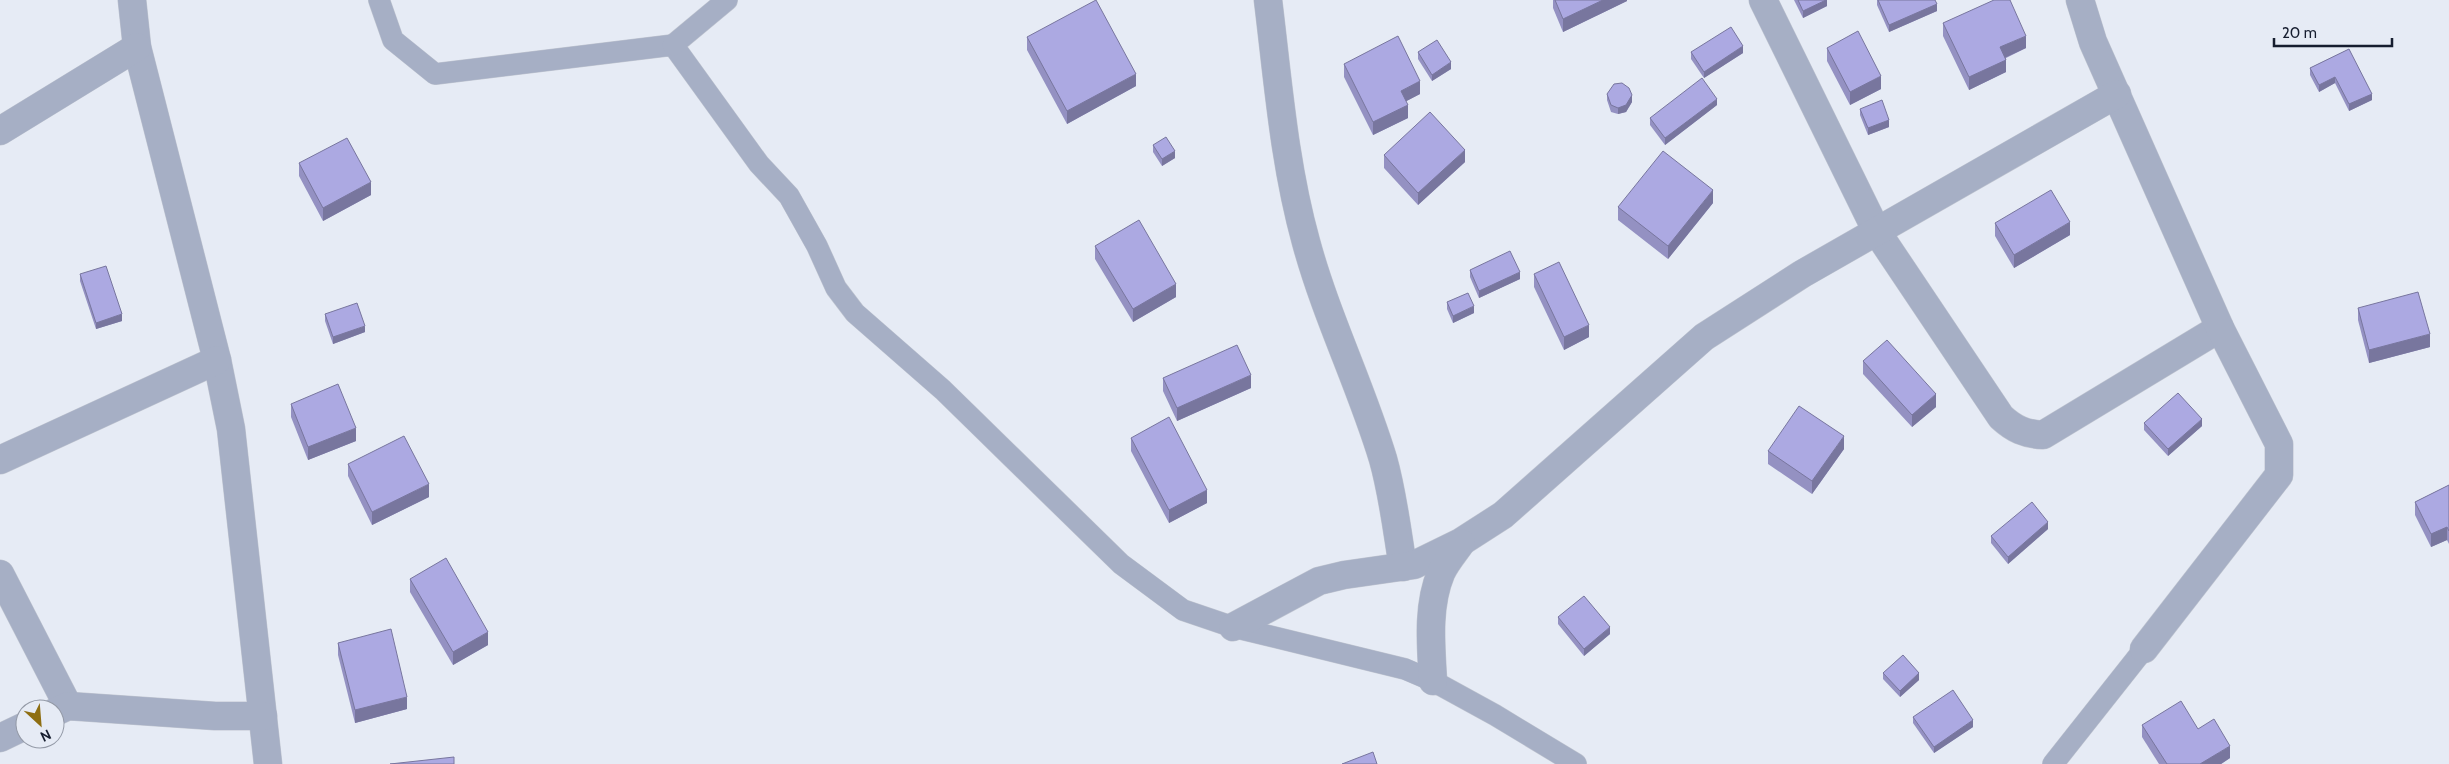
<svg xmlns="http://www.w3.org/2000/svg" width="2449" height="764" viewBox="0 0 2449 764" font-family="Cabin,sans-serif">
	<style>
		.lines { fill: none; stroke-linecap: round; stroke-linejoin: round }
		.lane-casing { stroke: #c1c6d1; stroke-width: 22 }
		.street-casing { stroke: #c1c6d1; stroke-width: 29 }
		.lane { stroke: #a6afc5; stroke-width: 21 }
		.street { stroke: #a6afc5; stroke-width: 28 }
		.wall { fill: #9491c2 }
		.shaded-wall { fill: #78769e }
		.building { fill: #aca9e2; stroke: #78769e }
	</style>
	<rect width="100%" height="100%" fill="#e6ebf5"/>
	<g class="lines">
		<defs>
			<g id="lane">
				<polyline points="379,0 393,40 435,74 673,45 759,164 789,196 817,246 836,288 855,313 943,390 1121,564 1183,610 1233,627 1405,669 1433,681 1495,715 1576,764"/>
				<polyline points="673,45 727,0"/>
				<polyline points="2053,764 2144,649"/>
			</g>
			<g id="street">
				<polyline points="132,0 137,47 217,360 231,429 268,764"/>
				<path d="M1268 0C1278 81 1284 163 1306 242 1326 316 1361 386 1383 459 1393 494 1397 531 1403 567"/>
				<path d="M1763 0 1877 232 2001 417C2014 429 2025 434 2043 435L2220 328"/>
				<polyline points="2080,0 2093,42 2220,328 2279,444 2279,475 2144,649"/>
				<polyline points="0,131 137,47"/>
				<polyline points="0,460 217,360"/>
				<polyline points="0,574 68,706"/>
				<polyline points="1233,627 1319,581 1344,575 1414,565 1461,542 1503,515 1704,337 1802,274 2117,94"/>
				<path d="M1433 681C1431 646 1427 606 1441 573 1446 562 1454 553 1461 543"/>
				<polyline points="55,712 68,706 215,716 263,716"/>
				<polyline points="0,738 25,726"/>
			</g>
		</defs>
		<!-- lane casing -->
		<use href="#lane" class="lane-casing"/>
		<!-- street casing -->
		<use href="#street" class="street-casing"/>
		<!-- lane -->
		<use href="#lane" class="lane"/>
		<!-- street -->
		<use href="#street" class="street"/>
	</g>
	<!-- wall -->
	<g class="wall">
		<polygon points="1553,0 1627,0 1627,1 1563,32 1553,8"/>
		<polygon points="1794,0 1827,0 1827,6 1803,18"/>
		<polygon points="1877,0 1935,0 1937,11 1889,32 1877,5"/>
		<polygon points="1943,23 2026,48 2006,58 2006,72 1969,90 1943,36"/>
		<polygon points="1027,37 1136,86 1067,124 1027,50"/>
		<polygon points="1827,48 1881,89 1850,105 1827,61"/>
		<polygon points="2349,49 2372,100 2349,111 2335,83 2319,92 2310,75 2310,68"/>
		<polygon points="1418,52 1451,69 1432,81 1418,59"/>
		<polygon points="1691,52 1743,53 1704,78 1691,59"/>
		<polygon points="1344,64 1420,94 1406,101 1408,118 1373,135 1344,77"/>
		<polygon points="1607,94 1632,102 1626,112 1618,114 1611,112 1607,100"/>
		<polygon points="1717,105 1665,145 1650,125 1650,118"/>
		<polygon points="1860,109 1889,127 1868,135 1860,115"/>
		<polygon points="1153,145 1175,158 1162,166 1153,152"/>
		<polygon points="1384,155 1465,162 1418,205 1384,168"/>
		<polygon points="299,163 371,195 323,221 299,176"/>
		<polygon points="1713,203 1668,259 1618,220 1618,207"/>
		<polygon points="1995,223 2070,235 2014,268 1995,236"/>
		<polygon points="1095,246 1176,297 1133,322 1095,259"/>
		<polygon points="1470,270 1520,279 1479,298 1470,277"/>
		<polygon points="80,274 122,321 96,329 80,281"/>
		<polygon points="1534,274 1589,337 1564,350 1534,287"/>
		<polygon points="1447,302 1474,313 1453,323 1447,309"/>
		<polygon points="2358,308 2430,347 2369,363 2358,320"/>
		<polygon points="325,314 365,332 333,344 325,321"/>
		<polygon points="1863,361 1936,407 1912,427 1863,374"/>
		<polygon points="1163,378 1251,388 1177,421 1163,391"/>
		<polygon points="291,404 356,441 308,460 291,417"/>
		<polygon points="2144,423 2202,426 2168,456 2144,430"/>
		<polygon points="1131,438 1207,503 1169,523 1131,451"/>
		<polygon points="1844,449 1812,494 1768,464 1768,451"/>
		<polygon points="348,464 429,497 372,525 348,476"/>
		<polygon points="2449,485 2449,544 2447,540 2431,547 2415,515 2415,502"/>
		<polygon points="2048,529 2008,564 1991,543 1991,536"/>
		<polygon points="410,579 488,645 453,665 410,592"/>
		<polygon points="1558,617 1610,634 1584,656 1558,624"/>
		<polygon points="338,643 407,709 355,723 338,655"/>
		<polygon points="1883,673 1919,680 1900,697 1883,679"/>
		<polygon points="1913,717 1973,727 1934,753 1913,723"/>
		<polygon points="2142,725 2230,758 2221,764 2159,764 2142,737"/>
	</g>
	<!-- shaded-wall -->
	<g class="shaded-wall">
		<polygon points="1603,0 1627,0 1627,1 1563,32 1563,19"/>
		<polygon points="1826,0 1827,0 1827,6 1803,18 1803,11"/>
		<polygon points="1937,4 1937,11 1889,32 1889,25"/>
		<polygon points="2026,36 2026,48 2000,60 2000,47"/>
		<polygon points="1743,46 1743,53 1704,78 1704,72"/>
		<polygon points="2006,60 2006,72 1969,90 1969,77"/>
		<polygon points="1451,62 1451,69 1432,81 1432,75"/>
		<polygon points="1136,74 1136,86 1067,124 1067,111"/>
		<polygon points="1881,76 1881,89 1850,105 1850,92"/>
		<polygon points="2335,77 2335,83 2319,92 2319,85"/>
		<polygon points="1420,81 1420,94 1401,104 1401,91"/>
		<polygon points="2372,94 2372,100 2349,111 2349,104"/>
		<polygon points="1632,95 1632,102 1626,112 1618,114 1618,108"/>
		<polygon points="1717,99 1717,105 1665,145 1665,138"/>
		<polygon points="1408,105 1408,118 1373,135 1373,122"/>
		<polygon points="1889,120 1889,127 1868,135 1868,128"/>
		<polygon points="1465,150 1465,162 1418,205 1418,193"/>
		<polygon points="1175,151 1175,158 1162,166 1162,159"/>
		<polygon points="371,182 371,195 323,221 323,208"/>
		<polygon points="1713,190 1713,203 1668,259 1668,246"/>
		<polygon points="2070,222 2070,235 2014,268 2014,255"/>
		<polygon points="1520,272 1520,279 1479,298 1479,291"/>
		<polygon points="1176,284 1176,297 1133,322 1133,309"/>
		<polygon points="1474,306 1474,313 1453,323 1453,316"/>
		<polygon points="122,314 122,321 96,329 96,323"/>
		<polygon points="1589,325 1589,337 1564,350 1564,337"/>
		<polygon points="365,326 365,332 333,344 333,337"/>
		<polygon points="2430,334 2430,347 2369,363 2369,350"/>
		<polygon points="1251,375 1251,388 1177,421 1177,408"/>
		<polygon points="1936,394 1936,407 1912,427 1912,415"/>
		<polygon points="2202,419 2202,426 2168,456 2168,449"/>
		<polygon points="356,428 356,441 308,460 308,447"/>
		<polygon points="1844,436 1844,449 1812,494 1812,481"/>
		<polygon points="429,484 429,497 372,525 372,512"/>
		<polygon points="1207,490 1207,503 1169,523 1169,510"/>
		<polygon points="2048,522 2048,529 2008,564 2008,557"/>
		<polygon points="2447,527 2447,540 2431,547 2431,534"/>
		<polygon points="1610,627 1610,634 1584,656 1584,649"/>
		<polygon points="488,632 488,645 453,665 453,652"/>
		<polygon points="1919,673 1919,680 1900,697 1900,691"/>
		<polygon points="407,697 407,709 355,723 355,710"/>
		<polygon points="1973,720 1973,727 1934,753 1934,747"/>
		<polygon points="2230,746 2230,758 2221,764 2200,764"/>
	</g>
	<!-- building -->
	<g class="building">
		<polygon points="1096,0 1136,74 1067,111 1027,37"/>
		<polygon points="1555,0 1603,0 1563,19"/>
		<polygon points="1798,0 1826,0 1803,11"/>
		<polygon points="1878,0 1935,0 1937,4 1889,25"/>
		<polygon points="1994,0 2010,0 2026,36 2000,47 2006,60 1969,77 1943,23"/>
		<polygon points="1731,27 1743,46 1704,72 1691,52"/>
		<polygon points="1858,31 1881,76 1850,92 1827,48"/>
		<polygon points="1398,36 1420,81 1401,91 1408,105 1373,122 1344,64"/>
		<polygon points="1437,40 1451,62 1432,75 1418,52"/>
		<polygon points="2349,49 2372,94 2349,104 2335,77 2319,85 2310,68"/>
		<polygon points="1702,78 1717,99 1665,138 1650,118"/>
		<polygon points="1622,83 1629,88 1632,95 1626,105 1618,108 1611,105 1607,94 1614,84"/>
		<polygon points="1882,100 1889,120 1868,128 1860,109"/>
		<polygon points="1430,112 1465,150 1418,193 1384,155"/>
		<polygon points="1166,137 1175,151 1162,159 1153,145"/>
		<polygon points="347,138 371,182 323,208 299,163"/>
		<polygon points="1663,151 1713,190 1668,246 1618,207"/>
		<polygon points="2051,190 2070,222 2014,255 1995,223"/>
		<polygon points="1139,220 1176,284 1133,309 1095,246"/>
		<polygon points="1510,251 1520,272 1479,291 1470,270"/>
		<polygon points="1559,262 1589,325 1564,337 1534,274"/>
		<polygon points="106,266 122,314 96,323 80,274"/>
		<polygon points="2418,292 2430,334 2369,350 2358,308"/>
		<polygon points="1468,293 1474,306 1453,316 1447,302"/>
		<polygon points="357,303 365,326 333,337 325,314"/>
		<polygon points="1887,340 1936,394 1912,415 1863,361"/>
		<polygon points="1237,345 1251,375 1177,408 1163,378"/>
		<polygon points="338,384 356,428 308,447 291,404"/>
		<polygon points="2178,393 2202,419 2168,449 2144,423"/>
		<polygon points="1799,406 1844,436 1812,481 1768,451"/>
		<polygon points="1169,417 1207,490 1169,510 1131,438"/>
		<polygon points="404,436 429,484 372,512 348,464"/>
		<polygon points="2449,485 2449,531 2447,527 2431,534 2415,502"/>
		<polygon points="2032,502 2048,522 2008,557 1991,536"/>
		<polygon points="446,558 488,632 453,652 410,579"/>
		<polygon points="1584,596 1610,627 1584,649 1558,617"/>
		<polygon points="391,629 407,697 355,710 338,643"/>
		<polygon points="1903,655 1919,673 1900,691 1883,673"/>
		<polygon points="1953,690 1973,720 1934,747 1913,717"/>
		<polygon points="2181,701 2198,729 2214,719 2230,746 2200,764 2167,764 2142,725"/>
		<polygon points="1373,752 1377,764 1342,764"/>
		<polygon points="454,757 454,764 390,764"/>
	</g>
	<!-- north arrow -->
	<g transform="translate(40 724) rotate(154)"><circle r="24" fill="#e6ebf5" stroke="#9399a6"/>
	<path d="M0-4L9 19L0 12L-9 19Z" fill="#8e6e12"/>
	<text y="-8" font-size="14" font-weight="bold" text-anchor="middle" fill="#161d2f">N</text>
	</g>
	<!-- scale -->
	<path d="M2274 38v8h118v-8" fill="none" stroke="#161d2f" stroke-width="2.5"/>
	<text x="2282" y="38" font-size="15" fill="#161d2f" stroke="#e6ebf5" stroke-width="4" paint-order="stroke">20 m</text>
</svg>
